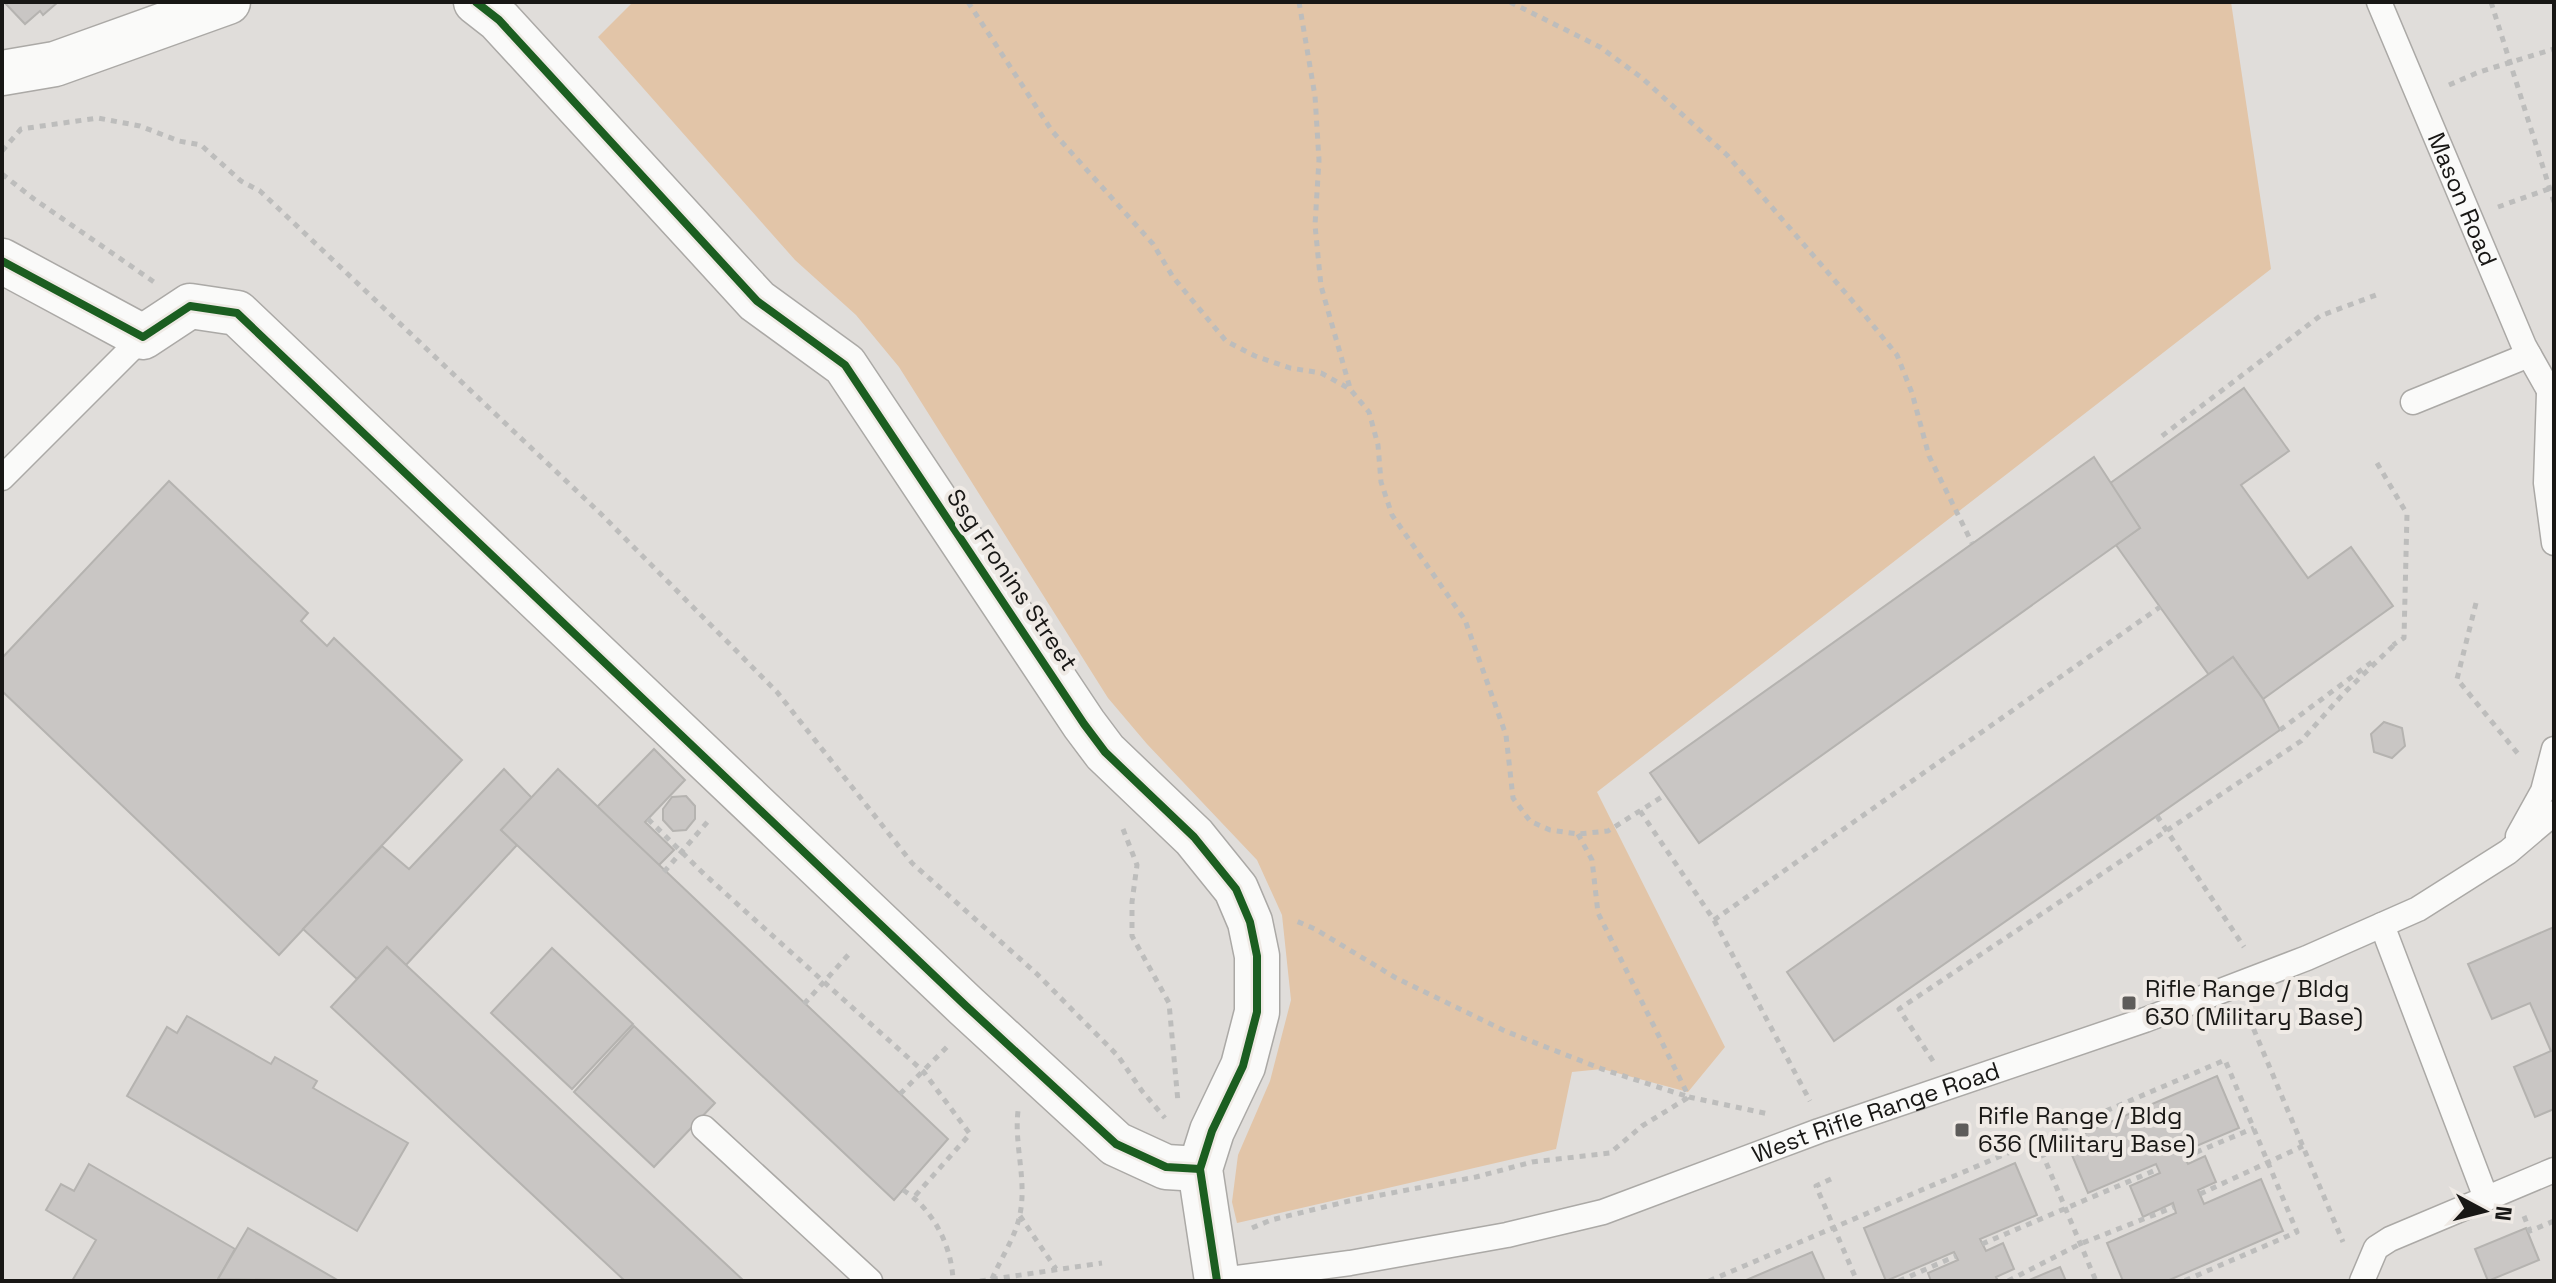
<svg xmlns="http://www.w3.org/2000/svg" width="2556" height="1283" viewBox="0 0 2556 1283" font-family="'Space Grotesk',sans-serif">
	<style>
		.green { fill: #e2c5a8 }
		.building { fill: #c9c6c4; stroke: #b5b3b0; stroke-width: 2 }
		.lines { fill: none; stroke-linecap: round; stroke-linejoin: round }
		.service-casing { stroke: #aba9a6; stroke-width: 27 }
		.minor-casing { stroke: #aba9a6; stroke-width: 47 }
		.path { stroke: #bdbdbc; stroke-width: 5; stroke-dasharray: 6 6; stroke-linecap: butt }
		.service { stroke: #fafaf9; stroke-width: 24 }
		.minor { stroke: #fafaf9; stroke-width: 44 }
		.cycleway-casing { stroke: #efeae5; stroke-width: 13 }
		.cycleway { stroke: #1b5e20; stroke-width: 8 }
		.poi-dot { fill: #5e5c5a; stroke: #efeae5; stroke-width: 3 }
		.labels { text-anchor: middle; stroke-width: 8; stroke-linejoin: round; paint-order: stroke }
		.street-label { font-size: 24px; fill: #181715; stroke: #efeae5 }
		.poi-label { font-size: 24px; fill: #181715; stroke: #efeae5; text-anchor: start }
	</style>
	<rect width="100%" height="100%" fill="#e0ddda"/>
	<!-- green -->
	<polygon class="green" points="633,2 2231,2 2271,269 1597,792 1725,1047 1688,1092 1602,1069 1572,1072 1556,1149 1237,1223 1232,1202 1238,1155 1270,1081 1291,1000 1282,915 1257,860 1147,744 1108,698 899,367 856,315 795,260 598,37"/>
	<!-- building -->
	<g class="building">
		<polygon points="4,2 58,2 43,15 40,11 25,24"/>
		<polygon points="2244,388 2289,451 2241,485 2308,578 2351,547 2393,606 2263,699 2233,657 2209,675 2160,607 2116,545 2140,528 2109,484"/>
		<polygon points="2094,457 2140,528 1699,843 1650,773"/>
		<polygon points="169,481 308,613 301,621 327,646 334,638 462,760 279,955 2,691 2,658"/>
		<polygon points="2233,657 2263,699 2280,730 1834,1041 1787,972"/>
		<polygon points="2384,722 2402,728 2405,746 2392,758 2374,752 2371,734"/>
		<polygon points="654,749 685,780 645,822 674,850 658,866 597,807"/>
		<polygon points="504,769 532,798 501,830 517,845 406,965 387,947 357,979 303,929 382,846 409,869"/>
		<polygon points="558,769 948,1139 894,1200 501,830"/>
		<polygon points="686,796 695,806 695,819 686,830 673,831 663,820 663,809 672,797"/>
		<polygon points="2554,927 2554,1109 2535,1117 2514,1067 2551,1051 2530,1003 2492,1019 2468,964"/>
		<polygon points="387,947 406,965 744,1281 625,1281 331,1007"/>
		<polygon points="552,948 633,1024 572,1089 491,1013"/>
		<polygon points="187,1016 271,1064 275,1057 317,1081 313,1088 408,1143 357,1231 127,1096 167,1027 177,1033"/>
		<polygon points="634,1026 715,1103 654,1167 574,1092"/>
		<polygon points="2217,1076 2239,1128 2182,1152 2188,1164 2205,1156 2216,1182 2198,1190 2204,1204 2261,1179 2283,1231 2167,1281 2123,1281 2107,1243 2176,1213 2173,1203 2143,1217 2130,1186 2160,1173 2156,1164 2088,1193 2066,1141"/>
		<polygon points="2015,1163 2037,1215 1980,1239 1986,1251 2003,1243 2014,1269 1996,1277 1998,1281 1931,1281 1928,1273 1958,1260 1954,1252 1886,1281 1864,1228"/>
		<polygon points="89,1164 235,1249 218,1279 221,1281 72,1281 96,1240 46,1210 61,1184 74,1191"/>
		<polygon points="248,1228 339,1281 218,1279"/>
		<polygon points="2526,1228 2539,1260 2488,1281 2475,1249"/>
		<polygon points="1812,1252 1825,1281 1744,1281"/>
		<polygon points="2060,1267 2066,1281 2027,1281"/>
	</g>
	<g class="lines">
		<defs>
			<g id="service">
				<path id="s1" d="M2379 2 2524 346 2554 399"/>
				<polyline points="2549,393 2546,483 2554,543"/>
				<polyline points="2413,402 2529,355"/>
				<polyline points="2,478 143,337"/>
				<polyline points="2518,836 2543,791 2554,749"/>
				<polyline points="2382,925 2486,1198"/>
				<polyline points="704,1128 870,1281"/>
				<path id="s2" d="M1214 1281 1350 1263 1507 1235 1603 1212 1819 1131 2145 1020 2307 958 2418 909 2508 852 2554 813"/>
				<polyline points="2362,1281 2376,1248 2390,1239 2554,1170"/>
			</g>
			<g id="minor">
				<polyline points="476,2 499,20 757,301 845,365 1084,724 1105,752 1194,837 1236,889 1250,922 1257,956 1257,1012 1243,1066 1212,1131 1200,1169 1217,1281"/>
				<polyline points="2,73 55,64 228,2"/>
				<polyline points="2,261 143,337 190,306 237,313 966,1006 1116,1144 1166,1167 1200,1169"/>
			</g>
		</defs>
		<!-- service casing -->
		<use href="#service" class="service-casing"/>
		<!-- minor casing -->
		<use href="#minor" class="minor-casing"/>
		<!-- path -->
		<g class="path">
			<polyline points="968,2 1052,131 1153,244 1173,277 1226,341 1255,356 1290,368 1321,373 1350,389 1369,412 1378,445 1381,482 1392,515 1465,620 1506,735 1513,798 1530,821 1550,830 1578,834 1608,831 1665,795"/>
			<polyline points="1299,2 1315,96 1319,160 1315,225 1321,286 1350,388"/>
			<polyline points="1510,2 1600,47 1642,78 1727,155 1867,318 1897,355 1912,393 1929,456 1972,543"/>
			<polyline points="2491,2 2554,202"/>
			<polyline points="2449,85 2479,72 2554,49"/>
			<polyline points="2,151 21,129 98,118 140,126 179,141 201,145 241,181 260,191 600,513 777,692 912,863 1037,974 1118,1056 1142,1091 1165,1118"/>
			<polyline points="2,174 34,199 154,282"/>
			<polyline points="2498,207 2554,187"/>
			<polyline points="2162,436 2320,316 2376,295"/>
			<polyline points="2377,463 2407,514 2404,638 2393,645"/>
			<polyline points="2476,603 2457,679 2519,755"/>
			<polyline points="2280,730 2376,659"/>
			<polyline points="1640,811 1714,920 1810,1101"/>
			<polyline points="2157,816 2244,947"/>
			<polyline points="648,819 704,874 923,1071 970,1134 914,1197"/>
			<polyline points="1123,829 1137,865 1132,902 1132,936 1169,1003 1178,1102"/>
			<polyline points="1578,834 1592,860 1598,913 1689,1097 1769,1114"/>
			<polyline points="664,872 710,819"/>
			<polyline points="1714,920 2160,607"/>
			<polyline points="804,1004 850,953"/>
			<polyline points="2249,1018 2343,1242"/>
			<polyline points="1933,1061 1899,1009 2301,741 2344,693 2394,645"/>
			<polyline points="900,1094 948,1046"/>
			<polyline points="2037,1141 2096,1281"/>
			<polyline points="2185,1157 2254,1128"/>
			<polyline points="1831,1179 1816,1186 1857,1281"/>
			<path d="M903 1190C933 1209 952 1246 953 1281"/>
			<polyline points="2200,1194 2303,1146"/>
			<polyline points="1020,1216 1056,1269"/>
			<polyline points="2524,1216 2530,1231 2554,1221"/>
			<polyline points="1252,1228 1271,1220 1349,1201 1476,1177 1532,1162 1610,1153 1642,1126 1689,1097 1602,1069 1505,1031 1396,978 1315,929 1294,920"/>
			<polyline points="1982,1244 2158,1169"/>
			<path d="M992 1279C1001 1258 1016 1236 1020 1214 1027 1180 1014 1145 1018 1111"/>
			<polyline points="980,1281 1102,1263"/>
			<polyline points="1709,1281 2225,1060 2297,1232 2184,1281"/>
			<polyline points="1899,1281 1956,1256"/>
			<polyline points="2008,1281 2080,1244 2174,1207"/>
		</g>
		<!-- service -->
		<use href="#service" class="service"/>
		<!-- minor -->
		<use href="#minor" class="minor"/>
		<defs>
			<g id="cycleway">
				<polyline points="476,2 499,20 757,301 845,365 1084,724 1105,752 1194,837 1236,889 1250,922 1257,956 1257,1012 1243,1066 1212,1131 1200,1169 1217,1281"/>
				<polyline points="2,261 143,337 190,306 237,313 966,1006 1116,1144 1166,1167 1200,1169"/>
			</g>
		</defs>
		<!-- cycleway casing -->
		<use href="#cycleway" class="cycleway-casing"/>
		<!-- cycleway -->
		<use href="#cycleway" class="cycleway"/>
	</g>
	<!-- markers -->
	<g class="poi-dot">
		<rect x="2121" y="995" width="16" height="16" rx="4"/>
		<rect x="1954" y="1122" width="16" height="16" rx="4"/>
	</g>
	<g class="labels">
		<!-- street labels -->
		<g class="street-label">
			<text dy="8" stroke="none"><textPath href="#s1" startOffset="214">Mason Road</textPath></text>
			<text transform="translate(1012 580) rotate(56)" y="8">Ssg Fronins Street</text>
			<text dy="8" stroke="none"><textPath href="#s2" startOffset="686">West Rifle Range Road</textPath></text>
		</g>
		<!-- poi labels -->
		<g class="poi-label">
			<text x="2145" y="997">Rifle Range / Bldg<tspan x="2145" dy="28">630 (Military Base)</tspan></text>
			<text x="1978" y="1124">Rifle Range / Bldg<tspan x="1978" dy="28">636 (Military Base)</tspan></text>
		</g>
	</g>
	<!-- border -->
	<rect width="2556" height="1283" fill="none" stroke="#181715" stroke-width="8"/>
	<!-- north arrow -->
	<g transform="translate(2484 1211) rotate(97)" stroke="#efeae5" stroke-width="6" paint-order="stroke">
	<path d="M0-6L14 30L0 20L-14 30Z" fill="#181715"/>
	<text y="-12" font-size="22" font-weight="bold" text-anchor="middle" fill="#181715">N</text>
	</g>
</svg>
